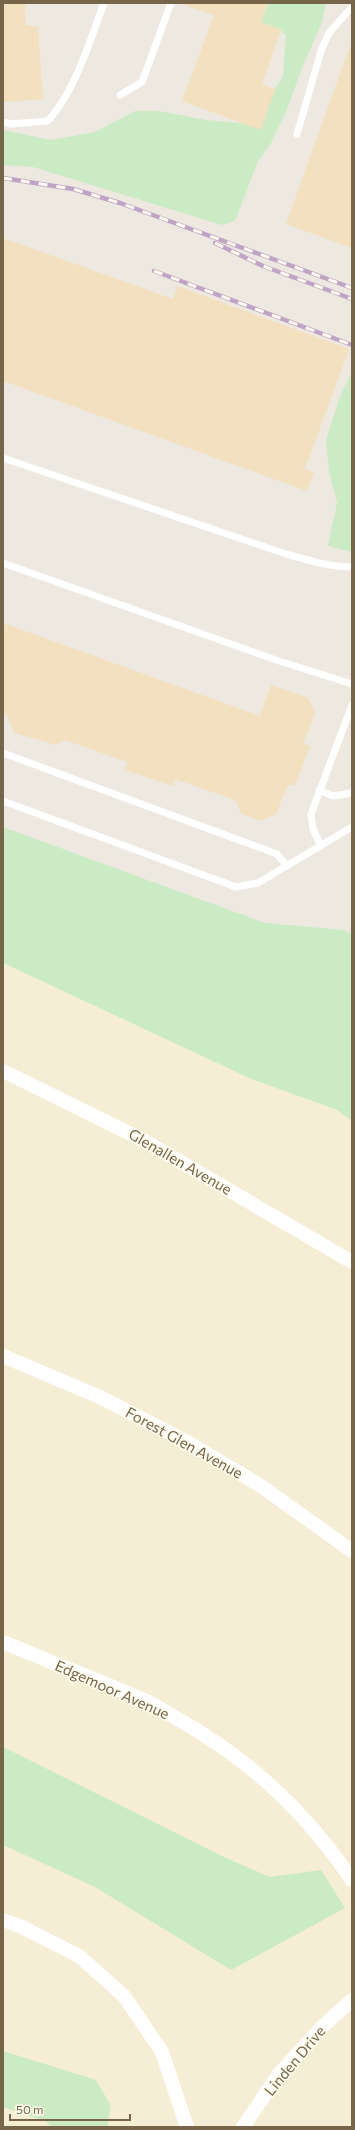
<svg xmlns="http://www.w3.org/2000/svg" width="355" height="2130" viewBox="0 0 355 2130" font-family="Commissioner,sans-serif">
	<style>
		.residential { fill: #f5eed5 }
		.industrial { fill: #ede9e0 }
		.green { fill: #caebc4 }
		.building { fill: #f3e0be }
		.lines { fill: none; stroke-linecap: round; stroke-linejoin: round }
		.lane { stroke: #fff; stroke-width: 7 }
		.street { stroke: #fff; stroke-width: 14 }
		.rail-casing { stroke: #c0a4c7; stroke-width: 4.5 }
		.rail { stroke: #fffced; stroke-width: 3; stroke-dasharray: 9; stroke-linecap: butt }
		.labels { text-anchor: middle; stroke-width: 3; stroke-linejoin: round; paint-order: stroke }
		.street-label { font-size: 15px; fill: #77654a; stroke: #fffced }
	</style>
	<rect width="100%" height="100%" fill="#fdf9e6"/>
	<!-- residential -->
	<polygon class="residential" points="3,963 251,1079 337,1110 352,1121 352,2127 3,2127"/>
	<!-- industrial -->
	<polygon class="industrial" points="3,3 352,3 352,981 3,832"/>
	<!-- green -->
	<g class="green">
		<polygon points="268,3 326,4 322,22 302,68 286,112 271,143 258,161 235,221 222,225 33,167 3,165 3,130 51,140 95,132 135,111 159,111 206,120 242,123 261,129 275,89 283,76 286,36 281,30 261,22"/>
		<polygon points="352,374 352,552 328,546 337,503 329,471 326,441 339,399 349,377"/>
		<polygon points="3,827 265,923 344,930 352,934 352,1121 337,1110 251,1079 3,963"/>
		<polygon points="3,1747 224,1857 270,1877 321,1870 345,1908 231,1970 95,1887 3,1845"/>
		<polygon points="3,2051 96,2080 111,2106 107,2127 52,2127 45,2121 3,2107"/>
	</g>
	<!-- building -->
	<g class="building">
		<polygon points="3,3 25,3 26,25 38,27 43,99 3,102"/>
		<polygon points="184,3 268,3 261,22 281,30 262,84 275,89 261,130 182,101 214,15 184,5"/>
		<polygon points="350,46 352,46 352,248 286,224"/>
		<polygon points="3,238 173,299 177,286 349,349 305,469 314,472 307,491 3,381"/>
		<polygon points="3,623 260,716 271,685 308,698 315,713 303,744 310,746 295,786 288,784 276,814 259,821 241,813 235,800 175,779 173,786 125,770 127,762 65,740 56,745 14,733 7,716 3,715"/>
	</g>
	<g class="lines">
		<!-- lane -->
		<g class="lane">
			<polyline points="120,95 142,82 171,3"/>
			<path d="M3 122 11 124 48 121C76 89 89 43 104 3"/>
			<polyline points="297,134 322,48 329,33 350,9"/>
			<path d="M3 458 286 554C308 560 329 567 352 567"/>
			<polyline points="3,563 276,660 352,684"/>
			<polyline points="3,753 277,854 287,866"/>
			<polyline points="319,790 333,796 352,793"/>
			<polyline points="3,801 236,887 258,883 352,827"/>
			<polyline points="321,846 313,829 311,814 352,705"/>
		</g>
		<!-- street -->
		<g class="street">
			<polyline points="3,1071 143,1140 352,1262"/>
			<polyline points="3,1356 100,1397 189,1443 261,1486 352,1551"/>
			<path d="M3 1642C50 1662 99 1680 146 1701 157 1706 167 1713 178 1719 250 1760 305 1811 352 1880"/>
			<polyline points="3,1920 20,1926 79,1956 124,1996 162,2052 187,2127"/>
			<polyline points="243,2127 279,2074 323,2026 352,2000"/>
		</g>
		<defs>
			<g id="rail">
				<polyline points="3,178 73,189 120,203 352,288"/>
				<polyline points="215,243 263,266 352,299"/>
				<polyline points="154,271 352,345"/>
			</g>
		</defs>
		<!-- rail casing -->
		<use href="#rail" class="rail-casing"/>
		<!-- rail -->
		<use href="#rail" class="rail"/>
	</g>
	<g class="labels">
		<!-- street labels -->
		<g class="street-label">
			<text transform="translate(180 1162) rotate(30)" y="5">Glenallen Avenue</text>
			<text transform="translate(184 1443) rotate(29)" y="5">Forest Glen Avenue</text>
			<text transform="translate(112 1690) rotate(24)" y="5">Edgemoor Avenue</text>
			<text transform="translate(295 2061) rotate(-50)" y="5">Linden Drive</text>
		</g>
	</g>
	<!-- border -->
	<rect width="355" height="2130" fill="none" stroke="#77654a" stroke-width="8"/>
	<!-- scale -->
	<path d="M10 2114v6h120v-6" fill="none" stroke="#77654a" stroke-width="2"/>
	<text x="16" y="2114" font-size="12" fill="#77654a" stroke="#fffced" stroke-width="3" paint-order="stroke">50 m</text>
</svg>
